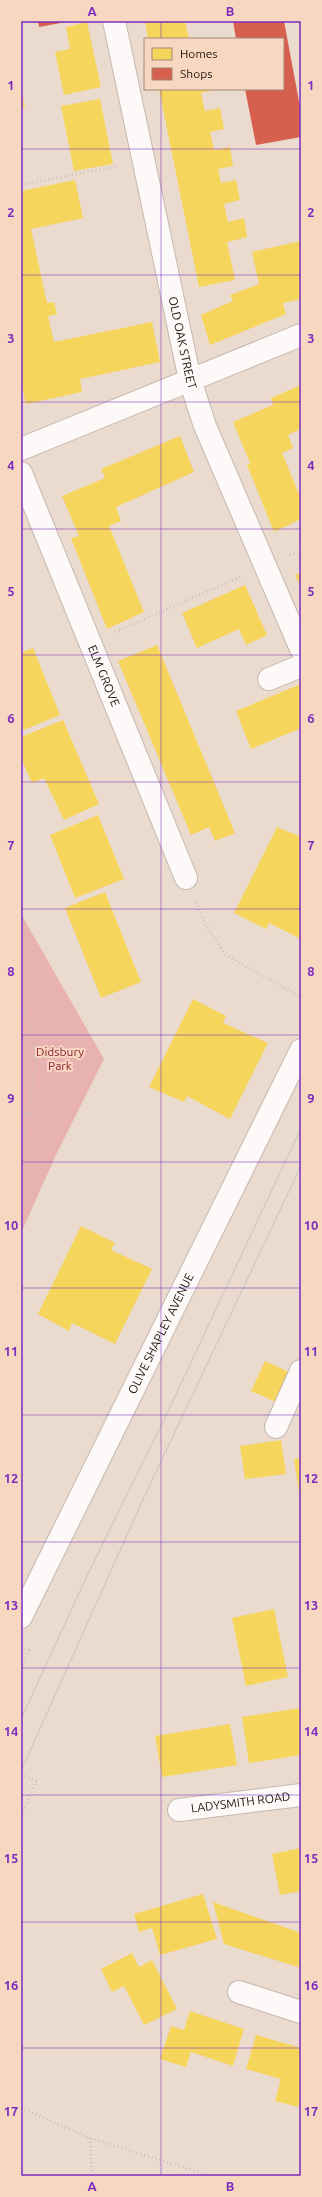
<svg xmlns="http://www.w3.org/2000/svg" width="322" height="2197" viewBox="0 0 322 2197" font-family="Ubuntu,sans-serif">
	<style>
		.park { fill: #e8b2b0 }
		.homes { fill: #f6d55c }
		.shops { fill: #d6604d }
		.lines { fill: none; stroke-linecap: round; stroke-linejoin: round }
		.street-casing { stroke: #c6b8ae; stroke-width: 24 }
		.path { stroke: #c6c0bd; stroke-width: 2.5; stroke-dasharray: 1 3; stroke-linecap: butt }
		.street { stroke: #fcf9f8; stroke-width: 22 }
		.tram { stroke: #c8c4c0; stroke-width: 1 }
		.grid { fill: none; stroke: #7b2cbf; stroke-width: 1; stroke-opacity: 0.55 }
		.labels { text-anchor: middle; stroke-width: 4; stroke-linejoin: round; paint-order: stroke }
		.street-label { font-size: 12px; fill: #1f140c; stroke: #f8d7c1 }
		.park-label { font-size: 12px; fill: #861e33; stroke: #f8d7c1 }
		.neatline { fill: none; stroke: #7b2cbf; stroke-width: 1.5 }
		.grid-label { font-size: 13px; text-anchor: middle; font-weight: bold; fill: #7b2cbf }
	</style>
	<rect width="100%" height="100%" fill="#ebdace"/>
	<!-- park -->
	<polygon class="park" points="21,914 104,1059 55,1157 21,1233"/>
	<!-- homes -->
	<g class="homes">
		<polygon points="145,21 185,21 189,39 148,39"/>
		<polygon points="87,22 101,87 64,95 55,52 70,49 66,27"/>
		<polygon points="159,89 218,89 201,93 205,111 220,108 224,129 210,132 214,150 230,147 233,166 218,169 221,183 236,180 240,200 224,204 228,222 244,218 247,237 227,242 235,280 199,287"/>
		<polygon points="21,90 25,107 21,108"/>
		<polygon points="100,99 113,164 74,171 61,106"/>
		<polygon points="75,180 83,218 31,229 47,303 54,302 57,314 48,316 54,342 152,322 160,362 80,379 82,392 26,404 21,381 21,191"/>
		<polygon points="301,241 301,299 283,303 286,314 210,345 201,315 233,301 230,295 259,284 252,252"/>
		<polygon points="301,385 301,429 288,435 293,448 282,453 301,499 301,519 274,532 247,465 250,463 233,422 273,405 271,398"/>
		<polygon points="180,436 194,472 116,507 121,521 109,526 144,612 107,629 71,538 79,536 62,496 105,478 101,469"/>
		<polygon points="301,573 301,588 295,575"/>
		<polygon points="245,585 267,635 246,645 239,629 197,648 182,613"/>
		<polygon points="157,645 235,833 215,841 209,827 191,835 118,661"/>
		<polygon points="33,648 60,715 21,731 21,653"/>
		<polygon points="301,684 301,728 251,749 236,711"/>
		<polygon points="63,720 99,804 64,820 44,778 32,783 21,758 21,737"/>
		<polygon points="98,815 124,879 75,898 50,835"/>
		<polygon points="277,827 301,837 301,939 269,923 266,929 234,913"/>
		<polygon points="105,892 141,982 101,998 65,908"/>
		<polygon points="193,999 226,1016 223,1023 268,1043 230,1119 187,1096 184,1102 149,1087"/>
		<polygon points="81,1226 115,1243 111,1250 152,1269 115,1344 72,1323 69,1331 38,1314"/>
		<polygon points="265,1361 289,1372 276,1402 251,1391"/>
		<polygon points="281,1440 286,1474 245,1479 240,1446"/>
		<polygon points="301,1458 301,1499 300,1499 294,1459"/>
		<polygon points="274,1609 288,1677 246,1686 232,1618"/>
		<polygon points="301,1708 301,1755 249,1763 242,1717"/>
		<polygon points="230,1724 237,1765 162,1777 155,1736"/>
		<polygon points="301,1848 301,1891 280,1895 272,1854"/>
		<polygon points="203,1894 217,1939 160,1955 152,1928 139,1932 134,1914"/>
		<polygon points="213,1902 301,1933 301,1968 224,1944"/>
		<polygon points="132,1953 139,1967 152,1960 177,2009 144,2025 124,1986 112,1992 101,1969"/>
		<polygon points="190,2011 244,2029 233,2066 191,2052 186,2067 160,2059 171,2026 184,2030"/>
		<polygon points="256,2035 301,2048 301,2095 298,2107 275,2101 281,2079 246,2069"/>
	</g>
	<!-- shops -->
	<g class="shops">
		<polygon points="38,21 65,21 66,22 39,27"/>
		<polygon points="233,21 284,21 301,112 301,137 256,145 245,89 283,89 283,39 236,39"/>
	</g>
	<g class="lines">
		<defs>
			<g id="street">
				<path id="s1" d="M114 21 190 380 205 426 301 649"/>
				<polyline points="21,449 301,335"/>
				<path id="s2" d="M21 473 186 878"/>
				<polyline points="269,679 301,666"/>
				<polyline points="276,1427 301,1371"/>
				<path id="s3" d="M21 1617 301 1050"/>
				<path id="s4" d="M179 1810 301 1795"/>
				<polyline points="239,1992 301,2012"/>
			</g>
		</defs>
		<!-- street casing -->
		<use href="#street" class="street-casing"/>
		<!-- path -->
		<g class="path">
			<polyline points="21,185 117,166"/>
			<polyline points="290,555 301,551"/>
			<polyline points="115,632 242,576"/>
			<polyline points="196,902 205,924 226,955 301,997"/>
			<polyline points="21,1004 30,1024 36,1065 25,1132 21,1143"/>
			<polyline points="21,1112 28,1114"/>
			<polyline points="21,1647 29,1650 21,1669"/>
			<polyline points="21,1774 36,1781 21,1818"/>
			<polyline points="21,2108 90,2138 211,2176"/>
			<polyline points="90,2138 92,2176"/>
		</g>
		<!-- street -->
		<use href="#street" class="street"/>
		<!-- tram -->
		<g class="tram">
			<polyline points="21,1719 86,1578 171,1405 301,1128"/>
			<polyline points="21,1771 145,1495 301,1166"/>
		</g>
	</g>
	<!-- grid -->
	<path class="grid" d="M161 21V39M161 89V2176M21 149H301M21 275H301M21 402H301M21 529H301M21 655H301M21 782H301M21 909H301M21 1035H301M21 1162H301M21 1288H301M21 1415H301M21 1542H301M21 1668H301M21 1795H301M21 1922H301M21 2048H301"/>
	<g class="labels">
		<!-- street labels -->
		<g class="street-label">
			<text dy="4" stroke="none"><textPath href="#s1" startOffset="329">OLD OAK STREET</textPath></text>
			<text dy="4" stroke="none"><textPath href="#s2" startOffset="219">ELM GROVE</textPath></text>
			<text dy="4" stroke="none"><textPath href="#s3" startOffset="316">OLIVE SHAPLEY AVENUE</textPath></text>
			<text dy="4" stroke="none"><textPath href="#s4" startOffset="62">LADYSMITH ROAD</textPath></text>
		</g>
		<!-- park labels -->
		<g class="park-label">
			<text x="60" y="1056">Didsbury<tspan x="60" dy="14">Park</tspan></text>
		</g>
	</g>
	<!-- border -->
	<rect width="322" height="2197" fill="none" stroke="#f8d7c1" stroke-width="44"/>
	<!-- legend -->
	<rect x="144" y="38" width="140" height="52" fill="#f8d7c1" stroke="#a18979"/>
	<rect x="152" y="48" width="20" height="12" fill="#f6d55c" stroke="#a18979"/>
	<text x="180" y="58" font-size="12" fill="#1f140c">Homes</text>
	<rect x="152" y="68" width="20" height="12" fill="#d6604d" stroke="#a18979"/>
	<text x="180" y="78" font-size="12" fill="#1f140c">Shops</text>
	<rect x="22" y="22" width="278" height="2153" class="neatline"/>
	<g class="grid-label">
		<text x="92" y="16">A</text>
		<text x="230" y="16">B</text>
		<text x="11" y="90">1</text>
		<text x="311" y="90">1</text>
		<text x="11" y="217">2</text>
		<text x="311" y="217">2</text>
		<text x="11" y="343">3</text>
		<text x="311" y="343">3</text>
		<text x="11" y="470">4</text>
		<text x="311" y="470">4</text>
		<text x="11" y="596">5</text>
		<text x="311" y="596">5</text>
		<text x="11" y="723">6</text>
		<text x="311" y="723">6</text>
		<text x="11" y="850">7</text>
		<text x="311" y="850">7</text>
		<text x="11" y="976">8</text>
		<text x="311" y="976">8</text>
		<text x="11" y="1103">9</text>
		<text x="311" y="1103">9</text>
		<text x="11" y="1230">10</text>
		<text x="311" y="1230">10</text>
		<text x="11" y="1356">11</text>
		<text x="311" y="1356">11</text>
		<text x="11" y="1483">12</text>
		<text x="311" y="1483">12</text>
		<text x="11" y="1610">13</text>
		<text x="311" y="1610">13</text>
		<text x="11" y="1736">14</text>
		<text x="311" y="1736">14</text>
		<text x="11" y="1863">15</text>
		<text x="311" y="1863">15</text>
		<text x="11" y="1990">16</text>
		<text x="311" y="1990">16</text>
		<text x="11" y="2116">17</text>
		<text x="311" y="2116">17</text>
		<text x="92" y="2191">A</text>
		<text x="230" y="2191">B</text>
	</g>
</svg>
